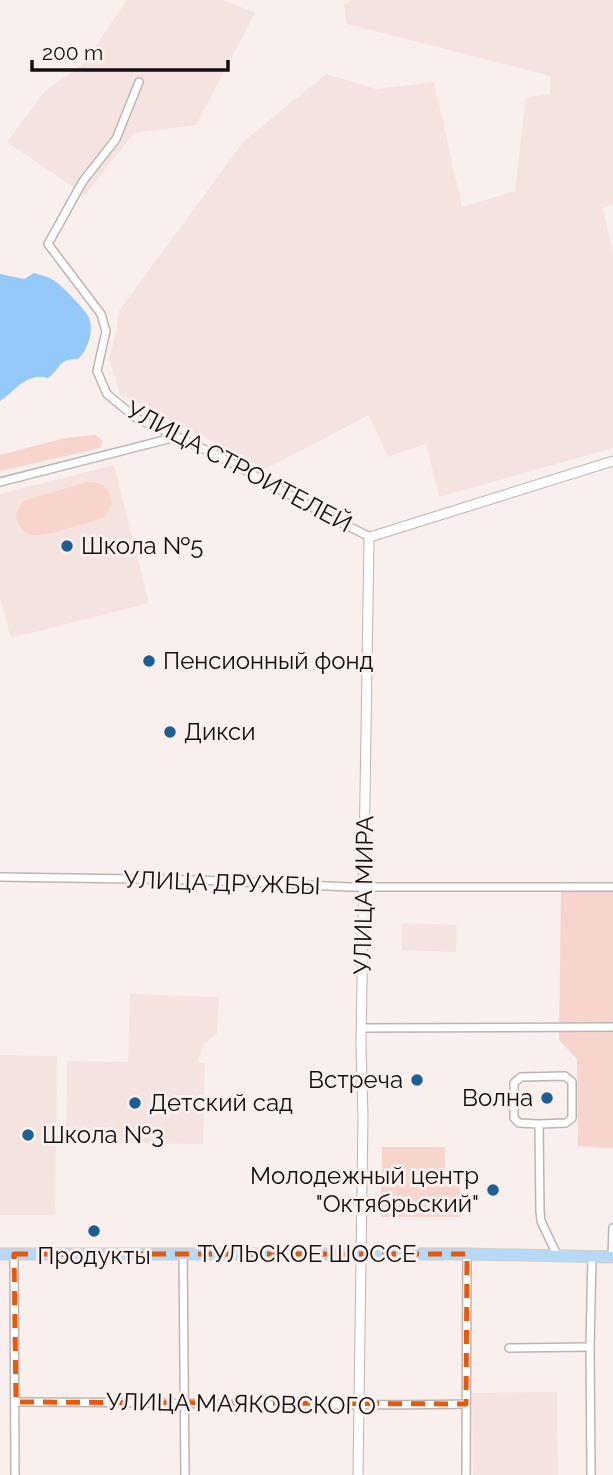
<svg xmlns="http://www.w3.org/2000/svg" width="613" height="1475" viewBox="0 0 613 1475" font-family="Raleway,sans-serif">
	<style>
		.built { fill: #f4e3de }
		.green { fill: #f7d5cc }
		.water { fill: #94c9fa }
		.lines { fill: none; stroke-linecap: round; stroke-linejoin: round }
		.minor-casing { stroke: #beb5b3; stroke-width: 10 }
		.tertiary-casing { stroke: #beb5b3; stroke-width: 11 }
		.primary-casing { stroke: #d0cfcf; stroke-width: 13 }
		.minor { stroke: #fff; stroke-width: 7 }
		.tertiary { stroke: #fff; stroke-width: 9 }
		.primary { stroke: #b6d9f8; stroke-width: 10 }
		.marked { fill: none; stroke: #e8590c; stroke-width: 5; stroke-dasharray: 14 9; stroke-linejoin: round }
		.poi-dot { fill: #1d5f94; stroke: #f9f0ee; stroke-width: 2.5 }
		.labels { text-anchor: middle; stroke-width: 6; stroke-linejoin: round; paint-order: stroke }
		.street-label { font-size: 24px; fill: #120f0e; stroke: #f9f0ee }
		.poi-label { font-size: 24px; fill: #120f0e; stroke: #f9f0ee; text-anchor: start }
	</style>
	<rect width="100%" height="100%" fill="#f9f0ee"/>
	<!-- built -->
	<g class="built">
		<polygon points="127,0 223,0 255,13 196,125 134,133 85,195 7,142 45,91 84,63"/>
		<polygon points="351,0 613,0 613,204 603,208 613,255 613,448 439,497 426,444 388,457 369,415 265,469 120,394 109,359 116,333 119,311 243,142 326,74 376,89 434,82 462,207 515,191 526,97 550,94 551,76 347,24 344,5"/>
		<polygon points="114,465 149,603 11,638 0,597 0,494"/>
		<polygon points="402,923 457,925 456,952 402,950"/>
		<polygon points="130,994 219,997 217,1033 204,1044 197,1062 205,1063 203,1144 66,1142 67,1061 128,1062"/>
		<polygon points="0,1055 57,1056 55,1215 0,1215"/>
		<polygon points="557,1392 558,1475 473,1475 472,1393"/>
	</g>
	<!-- green -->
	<g class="green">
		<polygon points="95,435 103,441 100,448 0,471 0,455 65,438"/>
		<path d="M87 482C102 481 111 489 112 504L104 517C92 522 43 537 32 535 21 533 17 523 16 514L23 501Z"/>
		<polygon points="613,887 613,1148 578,1146 577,1059 559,1040 561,891"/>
		<polygon points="382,1147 445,1147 445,1185 460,1185 460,1217 381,1217"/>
	</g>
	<!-- water -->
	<path class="water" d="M34 273C41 275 49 277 55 281 62 286 86 310 89 318 94 331 88 350 78 359 57 359 62 368 48 378 26 372 17 390 0 401V274L24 279Z"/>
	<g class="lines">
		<defs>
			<g id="minor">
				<polyline points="139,82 116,139 83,181 48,244 101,314 106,331 97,371 107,394 136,418 219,456 328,516 370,537"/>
				<polyline points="0,482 176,437"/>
				<polyline points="0,877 199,880 349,887 613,887"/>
				<polyline points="362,1028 613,1027"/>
				<polyline points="539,1124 566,1123 572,1118 572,1082 565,1076 521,1077 514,1083 514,1118 519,1123 539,1124 540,1211 541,1221 557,1255"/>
				<polyline points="183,1253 185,1475"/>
				<polyline points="14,1254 15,1475"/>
				<polyline points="612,1257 613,1228"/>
				<polyline points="509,1348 590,1347"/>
				<path d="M16 1402C166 1402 316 1407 466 1404"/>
				<polyline points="466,1475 467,1254"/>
				<polyline points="591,1475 590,1347 592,1256"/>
			</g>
			<polyline id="tertiary" points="358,1475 363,1116 361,1046 369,540 370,537 613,461"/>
			<polyline id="primary" points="0,1254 467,1254 613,1257"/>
		</defs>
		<!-- minor casing -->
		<use href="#minor" class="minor-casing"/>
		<!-- tertiary casing -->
		<use href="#tertiary" class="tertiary-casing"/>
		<!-- primary casing -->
		<use href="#primary" class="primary-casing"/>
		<!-- minor -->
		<use href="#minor" class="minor"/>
		<!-- tertiary -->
		<use href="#tertiary" class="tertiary"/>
		<!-- primary -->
		<use href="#primary" class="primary"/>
	</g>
	<!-- marked area -->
	<path class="marked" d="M14 1254H467L466 1404 16 1402Z"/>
	<!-- markers -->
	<g class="poi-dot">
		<circle cx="67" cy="546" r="7"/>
		<circle cx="149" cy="661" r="7"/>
		<circle cx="170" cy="732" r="7"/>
		<circle cx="417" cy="1080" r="7"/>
		<circle cx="547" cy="1098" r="7"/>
		<circle cx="135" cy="1103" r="7"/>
		<circle cx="28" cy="1135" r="7"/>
		<circle cx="493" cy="1190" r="7"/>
		<circle cx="94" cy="1231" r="7"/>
	</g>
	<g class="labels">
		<!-- street labels -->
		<g class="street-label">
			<text transform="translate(239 467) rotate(28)" y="8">УЛИЦА СТРОИТЕЛЕЙ</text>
			<text transform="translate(222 883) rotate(2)" y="8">УЛИЦА ДРУЖБЫ</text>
			<text transform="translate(364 895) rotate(-89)" y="8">УЛИЦА МИРА</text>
			<text x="307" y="1262">ТУЛЬСКОЕ ШОССЕ</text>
			<text transform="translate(241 1404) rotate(1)" y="8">УЛИЦА МАЯКОВСКОГО</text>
		</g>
		<!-- poi labels -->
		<g class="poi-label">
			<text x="81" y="554">Школа №5</text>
			<text x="163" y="669">Пенсионный фонд</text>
			<text x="184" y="740">Дикси</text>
			<text x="403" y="1088" text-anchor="end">Встреча</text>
			<text x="533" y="1106" text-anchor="end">Волна</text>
			<text x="149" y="1111">Детский сад</text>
			<text x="42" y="1143">Школа №3</text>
			<text x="479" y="1184" text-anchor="end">Молодежный центр<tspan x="479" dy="28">"Октябрьский"</tspan></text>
			<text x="94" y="1264" text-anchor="middle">Продукты</text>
		</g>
	</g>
	<!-- scale -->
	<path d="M32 60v10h196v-10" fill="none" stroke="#120f0e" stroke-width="3.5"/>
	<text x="42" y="60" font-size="21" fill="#120f0e" stroke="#f9f0ee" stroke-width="5" paint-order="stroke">200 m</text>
</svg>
